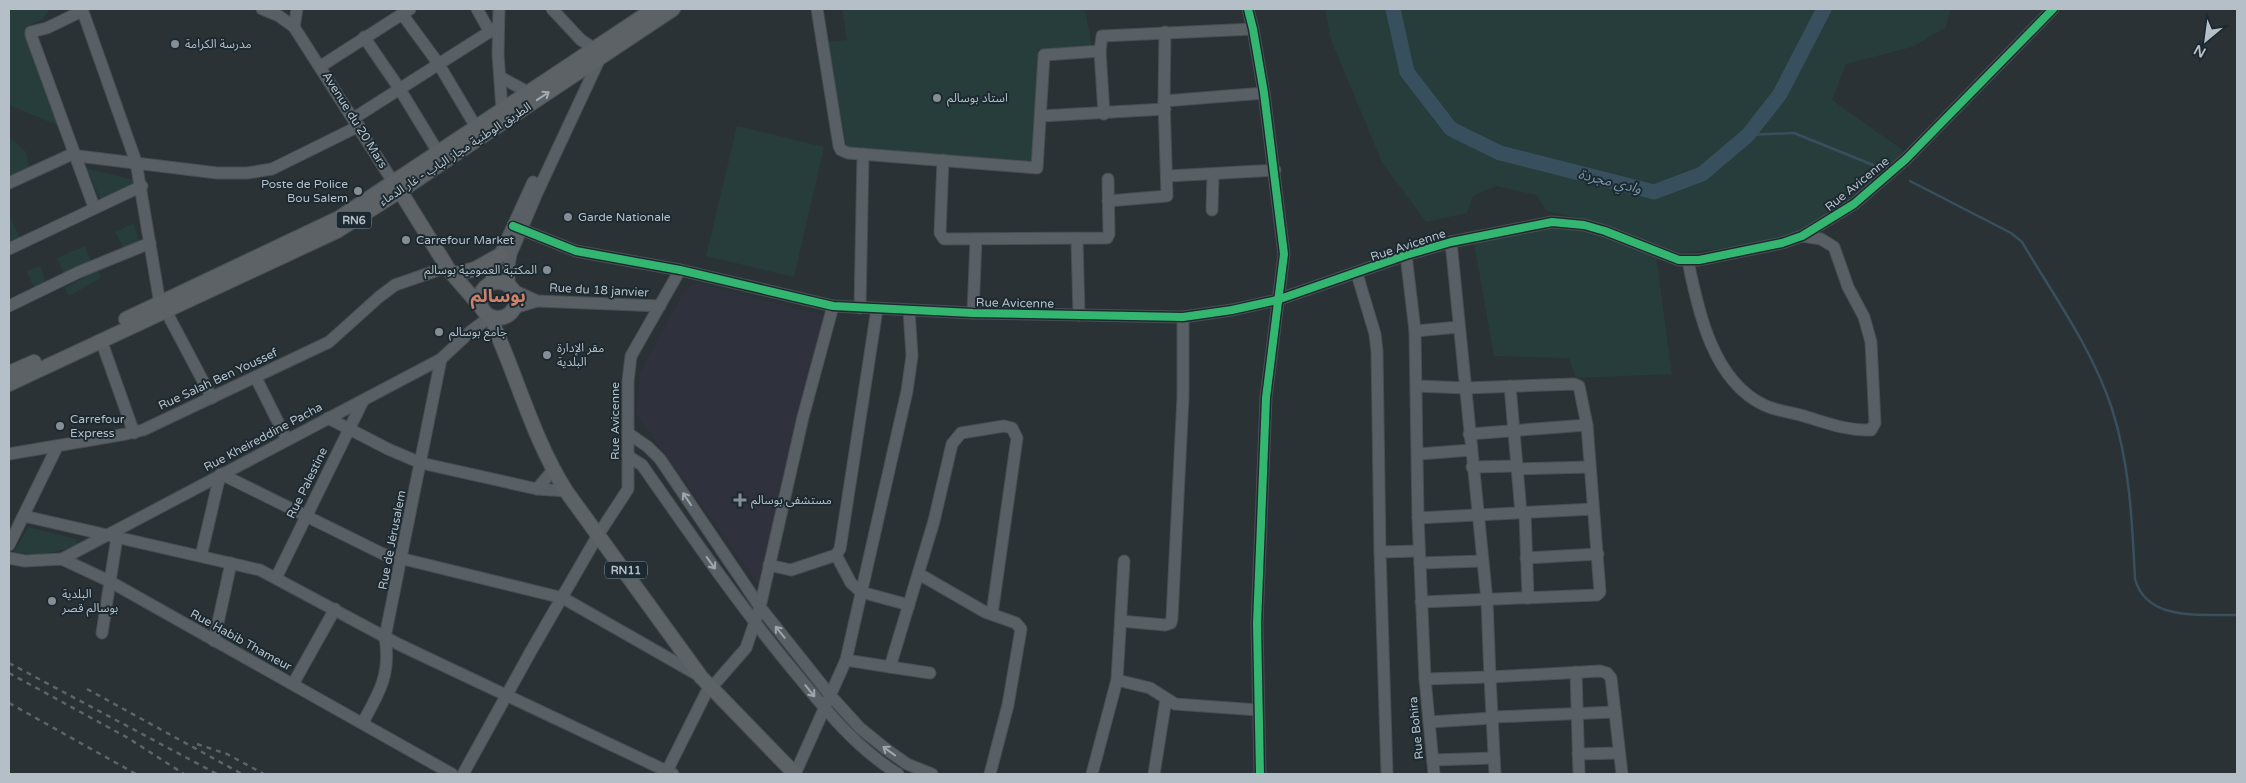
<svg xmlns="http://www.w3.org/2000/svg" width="2246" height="783" viewBox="0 0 2246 783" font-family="'Varela Round','Noto Sans Arabic',sans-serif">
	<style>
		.medical { fill: #2f313c }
		.green { fill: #273d3b }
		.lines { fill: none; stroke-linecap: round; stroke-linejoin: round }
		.stream { stroke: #384f5e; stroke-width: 2.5 }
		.river { stroke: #384f5e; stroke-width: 15 }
		.minor-casing { stroke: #484e51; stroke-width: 13 }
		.major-casing { stroke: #484f53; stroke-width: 16 }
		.minor { stroke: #596065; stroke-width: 11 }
		.major { stroke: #5c6266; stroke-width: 14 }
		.rail { stroke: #5e6468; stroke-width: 2.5; stroke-dasharray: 5 5; stroke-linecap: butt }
		.cycleway-casing { stroke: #1d2931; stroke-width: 11 }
		.cycleway { stroke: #33b770; stroke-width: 8 }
		.oneway { stroke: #a2acb4 }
		.oneway2 { stroke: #9da7ae }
		.poi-dot { fill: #848e94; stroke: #1d2931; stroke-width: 2 }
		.labels { text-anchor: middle; stroke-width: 4; stroke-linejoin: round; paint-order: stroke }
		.shield { fill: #1d2931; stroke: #87929a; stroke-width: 1 }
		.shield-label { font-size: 11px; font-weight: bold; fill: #b4bfc7 }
		.poi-label { font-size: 12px; fill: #b4bfc7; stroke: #1d2931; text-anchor: start }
		.street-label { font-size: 12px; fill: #b4bfc7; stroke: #1d2931 }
		.water-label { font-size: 14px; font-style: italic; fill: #7696aa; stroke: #1d2931 }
		.district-label { font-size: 18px; font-weight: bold; fill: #d08167; stroke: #1d2931 }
	</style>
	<rect width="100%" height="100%" fill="#2a3236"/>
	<!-- medical -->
	<polygon class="medical" points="695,283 831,317 759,586 636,414 640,372 685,290"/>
	<!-- green -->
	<g class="green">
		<polygon points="9,9 50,9 43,19 26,27 28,39 59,126 9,105"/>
		<polygon points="842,9 1085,9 1092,47 1038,50 1033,163 847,150 828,42 847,40"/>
		<polygon points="1325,9 1951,9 1945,28 1912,47 1846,64 1832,100 1904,151 1869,187 1824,218 1794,234 1734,247 1681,253 1593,221 1547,211 1536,195 1496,186 1473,196 1467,213 1426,222 1382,162 1331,40"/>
		<polygon points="737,126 824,147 794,277 706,256"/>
		<polygon points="9,137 26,152 29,168 9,177"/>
		<polygon points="86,168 133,180 135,186 102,202"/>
		<polygon points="10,217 20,238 9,243 9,218"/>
		<polygon points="134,223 139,241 124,249 115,232"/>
		<polygon points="1552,227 1594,233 1656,256 1672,374 1576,378 1569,358 1494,356 1474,243"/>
		<polygon points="85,246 92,264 65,276 57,258"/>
		<polygon points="40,266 47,285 36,291 26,271"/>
		<polygon points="98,270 101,278 69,296 65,288"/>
		<path d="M28 527 76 539 77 545C53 554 40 556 14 552Z"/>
	</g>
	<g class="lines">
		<!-- stream -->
		<g class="stream">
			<polyline points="1748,135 1794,133 1883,169"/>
			<path d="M1910 181 2011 233 2022 242C2054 296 2093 350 2112 409 2130 465 2132 521 2135 579 2147 622 2201 614 2237 615"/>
		</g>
		<!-- river -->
		<polyline class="river" points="1393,9 1407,72 1451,129 1500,153 1654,192 1702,174 1748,135 1780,94 1824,9"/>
		<defs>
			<g id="minor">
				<polyline points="82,9 136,162 159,298 212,398"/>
				<polyline points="262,9 279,16 294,27 397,188"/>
				<polyline points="477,9 490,32"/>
				<polyline points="499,9 498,54 502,109"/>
				<polyline points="817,9 839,146 841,150 848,153 1037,168 1044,55 1100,51"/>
				<polyline points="1248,9 1253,29 1264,93 1284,254 1266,398 1257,624 1260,774"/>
				<polyline points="82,11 47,28 31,32 31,35 94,207"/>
				<polyline points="402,14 438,63 476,127"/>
				<polyline points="294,27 297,9"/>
				<polyline points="364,37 399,88 438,152"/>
				<polyline points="321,66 410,9"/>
				<polyline points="500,77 528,92"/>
				<polyline points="1164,101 1264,93"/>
				<polyline points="1104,114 1100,51 1102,36 1253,29"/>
				<polyline points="1041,116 1165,109"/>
				<polyline points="354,118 497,27"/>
				<polyline points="943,160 940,233 944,239 1107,238 1109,234 1108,179"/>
				<polyline points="1168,176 1275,170"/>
				<polyline points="9,183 70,155 217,173 247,173 272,169 359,126"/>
				<polyline points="1108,201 1167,196 1164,101 1165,32"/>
				<polyline points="1212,210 1213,174"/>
				<polyline points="513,226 576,251 680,270 833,306 973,313 1183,317 1232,310 1277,300 1406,255 1451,242 1552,222 1584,225 1605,231 1679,260 1699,260 1782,243 1802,236 1854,204 1906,159 2053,9"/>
				<polyline points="1077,240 1079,315"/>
				<polyline points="9,249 142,186"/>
				<polyline points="1406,255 1415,331 1418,518 1425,679 1434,774"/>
				<path d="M1688 261C1698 311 1713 381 1764 405 1776 411 1791 412 1804 416 1827 423 1847 431 1871 430L1875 423 1871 342 1864 317 1848 287 1834 247 1821 239 1802 236"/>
				<polyline points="1357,274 1375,334 1377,351 1380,552 1387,774"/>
				<polyline points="490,284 494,267 533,182"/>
				<polyline points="510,287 508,270 511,254 537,193 600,58 595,49 581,40 552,9"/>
				<polyline points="513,290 537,301 660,306"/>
				<polyline points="9,306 79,272 150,243"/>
				<polyline points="514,308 537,301"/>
				<polyline points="860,308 863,154"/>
				<polyline points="973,313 976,239"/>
				<polyline points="1415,331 1459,327"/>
				<polyline points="101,340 134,433"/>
				<polyline points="256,378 287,440"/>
				<polyline points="1417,386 1465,388 1574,384 1579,386 1587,425 1600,592 1597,595 1421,602"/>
				<polyline points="1510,386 1521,513"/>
				<polyline points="328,418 388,449 421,463 537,489 566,491"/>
				<polyline points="628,433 648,447 660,459 760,607 830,695 860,728 886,749 907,764 932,774"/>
				<polyline points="1469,434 1587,425"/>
				<polyline points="9,454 126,434 143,430 329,342 379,297 395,285 447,267"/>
				<polyline points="1419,454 1471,450"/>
				<path d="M628 456 642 465C691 535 739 605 793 670 825 709 855 747 898 774"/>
				<polyline points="1472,467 1517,466"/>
				<polyline points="1517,469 1589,467"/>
				<polyline points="221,474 383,554 563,598 698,675"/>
				<polyline points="537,489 553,470"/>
				<polyline points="1525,513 1528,598"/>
				<polyline points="24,516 260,570 400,645 673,774"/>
				<polyline points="1418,518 1593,509"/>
				<polyline points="9,545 57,447"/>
				<polyline points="1380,552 1419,551"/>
				<polyline points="836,555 851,583 861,592 909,605"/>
				<polyline points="201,556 220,475"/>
				<polyline points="9,558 25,561 62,559 109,581 452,774"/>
				<polyline points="1526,558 1598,554"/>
				<polyline points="62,559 441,359 471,331 490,317"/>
				<polyline points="1420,563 1482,561"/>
				<polyline points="769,565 791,570 836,555 840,549 877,309"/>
				<polyline points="919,574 985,612 1016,623 1021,629 1008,705 990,774"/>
				<polyline points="276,578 363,401"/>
				<polyline points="1121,621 1165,625 1171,623 1172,618 1183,397 1183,317"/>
				<polyline points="102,633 117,537"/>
				<polyline points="214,641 231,563"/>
				<polyline points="846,660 890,667 934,521 952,444 961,433 1004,426 1012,428 1017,438 992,614"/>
				<polyline points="890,667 930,673"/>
				<polyline points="1576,672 1579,774"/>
				<polyline points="1425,679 1490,677 1487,601 1451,242"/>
				<polyline points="1117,680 1150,688 1175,704 1258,710"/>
				<polyline points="293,684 335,609"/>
				<polyline points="712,687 746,648 760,607 803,417 833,306"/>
				<polyline points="1493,717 1615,712"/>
				<path d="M363 722C380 692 391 673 385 637L441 359"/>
				<polyline points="1429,722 1493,718"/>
				<polyline points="1578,754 1619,753"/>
				<polyline points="1433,760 1494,758"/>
				<polyline points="667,771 710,685"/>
				<polyline points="463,774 531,651 598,535 628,489 628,381 631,356 680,270"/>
				<polyline points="795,774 846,660 907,391 912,356 909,310"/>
				<polyline points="1092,774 1117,680 1124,561"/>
				<polyline points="1154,774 1166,699"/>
				<polyline points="1495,774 1490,677 1600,671 1607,673 1611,678 1622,774"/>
			</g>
			<g id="major">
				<polyline points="400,191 449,270 480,306"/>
				<polyline points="456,274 475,269 500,255"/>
				<circle cx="498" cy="300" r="18"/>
				<path d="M493 318 495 329C519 383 534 440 566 491L701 677 795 774"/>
				<polyline points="126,319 339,218 654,9"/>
				<polyline points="9,373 34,362"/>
				<polyline points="9,384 337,231 400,191 673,9"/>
			</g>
		</defs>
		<!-- minor casing -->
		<use href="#minor" class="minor-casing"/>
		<!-- major casing -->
		<use href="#major" class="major-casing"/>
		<!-- minor -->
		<use href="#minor" class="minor"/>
		<!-- major -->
		<use href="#major" class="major"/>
		<!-- rail -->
		<g class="rail">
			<polyline points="9,663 217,774"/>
			<polyline points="9,673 128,738 184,774"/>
			<polyline points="87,689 242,774"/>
			<polyline points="9,703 136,774"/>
			<polyline points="197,744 227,754 264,774"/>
		</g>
		<defs>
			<g id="cycleway">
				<polyline points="1248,9 1253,29 1264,93 1284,254 1266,398 1257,624 1260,774"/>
				<polyline points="513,226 576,251 680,270 833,306 973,313 1183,317 1232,310 1277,300 1406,255 1451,242 1552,222 1584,225 1605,231 1679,260 1699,260 1782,243 1802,236 1854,204 1906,159 2053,9"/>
			</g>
		</defs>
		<!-- cycleway casing -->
		<use href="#cycleway" class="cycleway-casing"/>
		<!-- cycleway -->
		<use href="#cycleway" class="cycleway"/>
	</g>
	<!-- one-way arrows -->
	<defs><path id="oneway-shaft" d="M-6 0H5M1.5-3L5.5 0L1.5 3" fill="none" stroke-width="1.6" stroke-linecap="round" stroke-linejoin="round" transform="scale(1.25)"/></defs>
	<use class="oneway" href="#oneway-shaft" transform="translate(543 96) rotate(-34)"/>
	<g class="oneway2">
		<use href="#oneway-shaft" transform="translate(687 499) rotate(-124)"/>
		<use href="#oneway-shaft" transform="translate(711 563) rotate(54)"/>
		<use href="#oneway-shaft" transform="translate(780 632) rotate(-129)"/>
		<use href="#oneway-shaft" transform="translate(810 691) rotate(51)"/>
		<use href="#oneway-shaft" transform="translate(889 751) rotate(-144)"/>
	</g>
	<!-- markers -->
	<g class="poi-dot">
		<circle cx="175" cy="44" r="5"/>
		<circle cx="937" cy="98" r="5"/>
		<circle cx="358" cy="191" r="5"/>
		<circle cx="568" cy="217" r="5"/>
		<circle cx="406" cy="240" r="5"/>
		<circle cx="547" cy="270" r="5"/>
		<circle cx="439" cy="332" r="5"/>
		<circle cx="547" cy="355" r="5"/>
		<circle cx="60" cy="426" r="5"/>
		<path d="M737.5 492.5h5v5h5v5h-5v5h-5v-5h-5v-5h5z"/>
		<circle cx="52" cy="601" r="5"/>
	</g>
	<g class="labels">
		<!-- shield labels -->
		<g class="shield">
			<rect x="336.5" y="211.5" width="35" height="17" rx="4"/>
			<rect x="605" y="561.5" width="42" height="17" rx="4"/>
		</g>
		<g class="shield-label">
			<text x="354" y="224">RN6</text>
			<text x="626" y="574">RN11</text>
		</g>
		<!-- poi labels -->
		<g class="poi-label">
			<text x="185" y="48">مدرسة الكرامة</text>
			<text x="947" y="102">استاد بوسالم</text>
			<text x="348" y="188" text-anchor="end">Poste de Police<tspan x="348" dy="14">Bou Salem</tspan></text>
			<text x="578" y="221">Garde Nationale</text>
			<text x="416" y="244">Carrefour Market</text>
			<text x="537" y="274" text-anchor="end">المكتبة العمومية بوسالم</text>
			<text x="449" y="336">جامع بوسالم</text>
			<text x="557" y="352">مقر الإدارة<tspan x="557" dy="14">البلدية</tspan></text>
			<text x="70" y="423">Carrefour<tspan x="70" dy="14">Express</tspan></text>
			<text x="751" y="504">مستشفى بوسالم</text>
			<text x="62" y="598">البلدية<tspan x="62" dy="14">بوسالم قصر</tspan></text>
		</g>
		<!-- street labels -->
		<g class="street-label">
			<text transform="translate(355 120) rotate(58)" y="4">Avenue du 20 Mars</text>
			<text transform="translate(455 154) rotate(-33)" y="4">الطريق الوطنية مجاز الباب - غار الدماء</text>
			<text transform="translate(1857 184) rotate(-39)" y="4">Rue Avicenne</text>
			<text transform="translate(1408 245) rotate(-18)" y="4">Rue Avicenne</text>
			<text transform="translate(599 290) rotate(3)" y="4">Rue du 18 janvier</text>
			<text transform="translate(1015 303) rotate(1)" y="4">Rue Avicenne</text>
			<text transform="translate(218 379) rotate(-25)" y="4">Rue Salah Ben Youssef</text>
			<text transform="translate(615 421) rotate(-90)" y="4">Rue Avicenne</text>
			<text transform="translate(263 437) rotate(-28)" y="4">Rue Kheireddine Pacha</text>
			<text transform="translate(307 483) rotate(-64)" y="4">Rue Palestine</text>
			<text transform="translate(392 540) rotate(-79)" y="4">Rue de Jérusalem</text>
			<text transform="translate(241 640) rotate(29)" y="4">Rue Habib Thameur</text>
			<text transform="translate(1416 728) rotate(-96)" y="4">Rue Bohira</text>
		</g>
		<!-- water labels -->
		<g class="water-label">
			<text transform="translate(1610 181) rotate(14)" y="5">وادي مجردة</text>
		</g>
		<!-- district labels -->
		<g class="district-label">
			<text x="498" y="302">بوسالم</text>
		</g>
	</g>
	<!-- border -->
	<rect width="2246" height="783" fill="none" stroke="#b4bfc7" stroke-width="20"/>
	<!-- north arrow -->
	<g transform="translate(2206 40) rotate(209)" stroke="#1d2931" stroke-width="4" paint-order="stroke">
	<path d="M0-4L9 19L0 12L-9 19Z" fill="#b4bfc7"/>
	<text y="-8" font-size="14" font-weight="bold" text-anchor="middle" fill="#b4bfc7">N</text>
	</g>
</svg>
